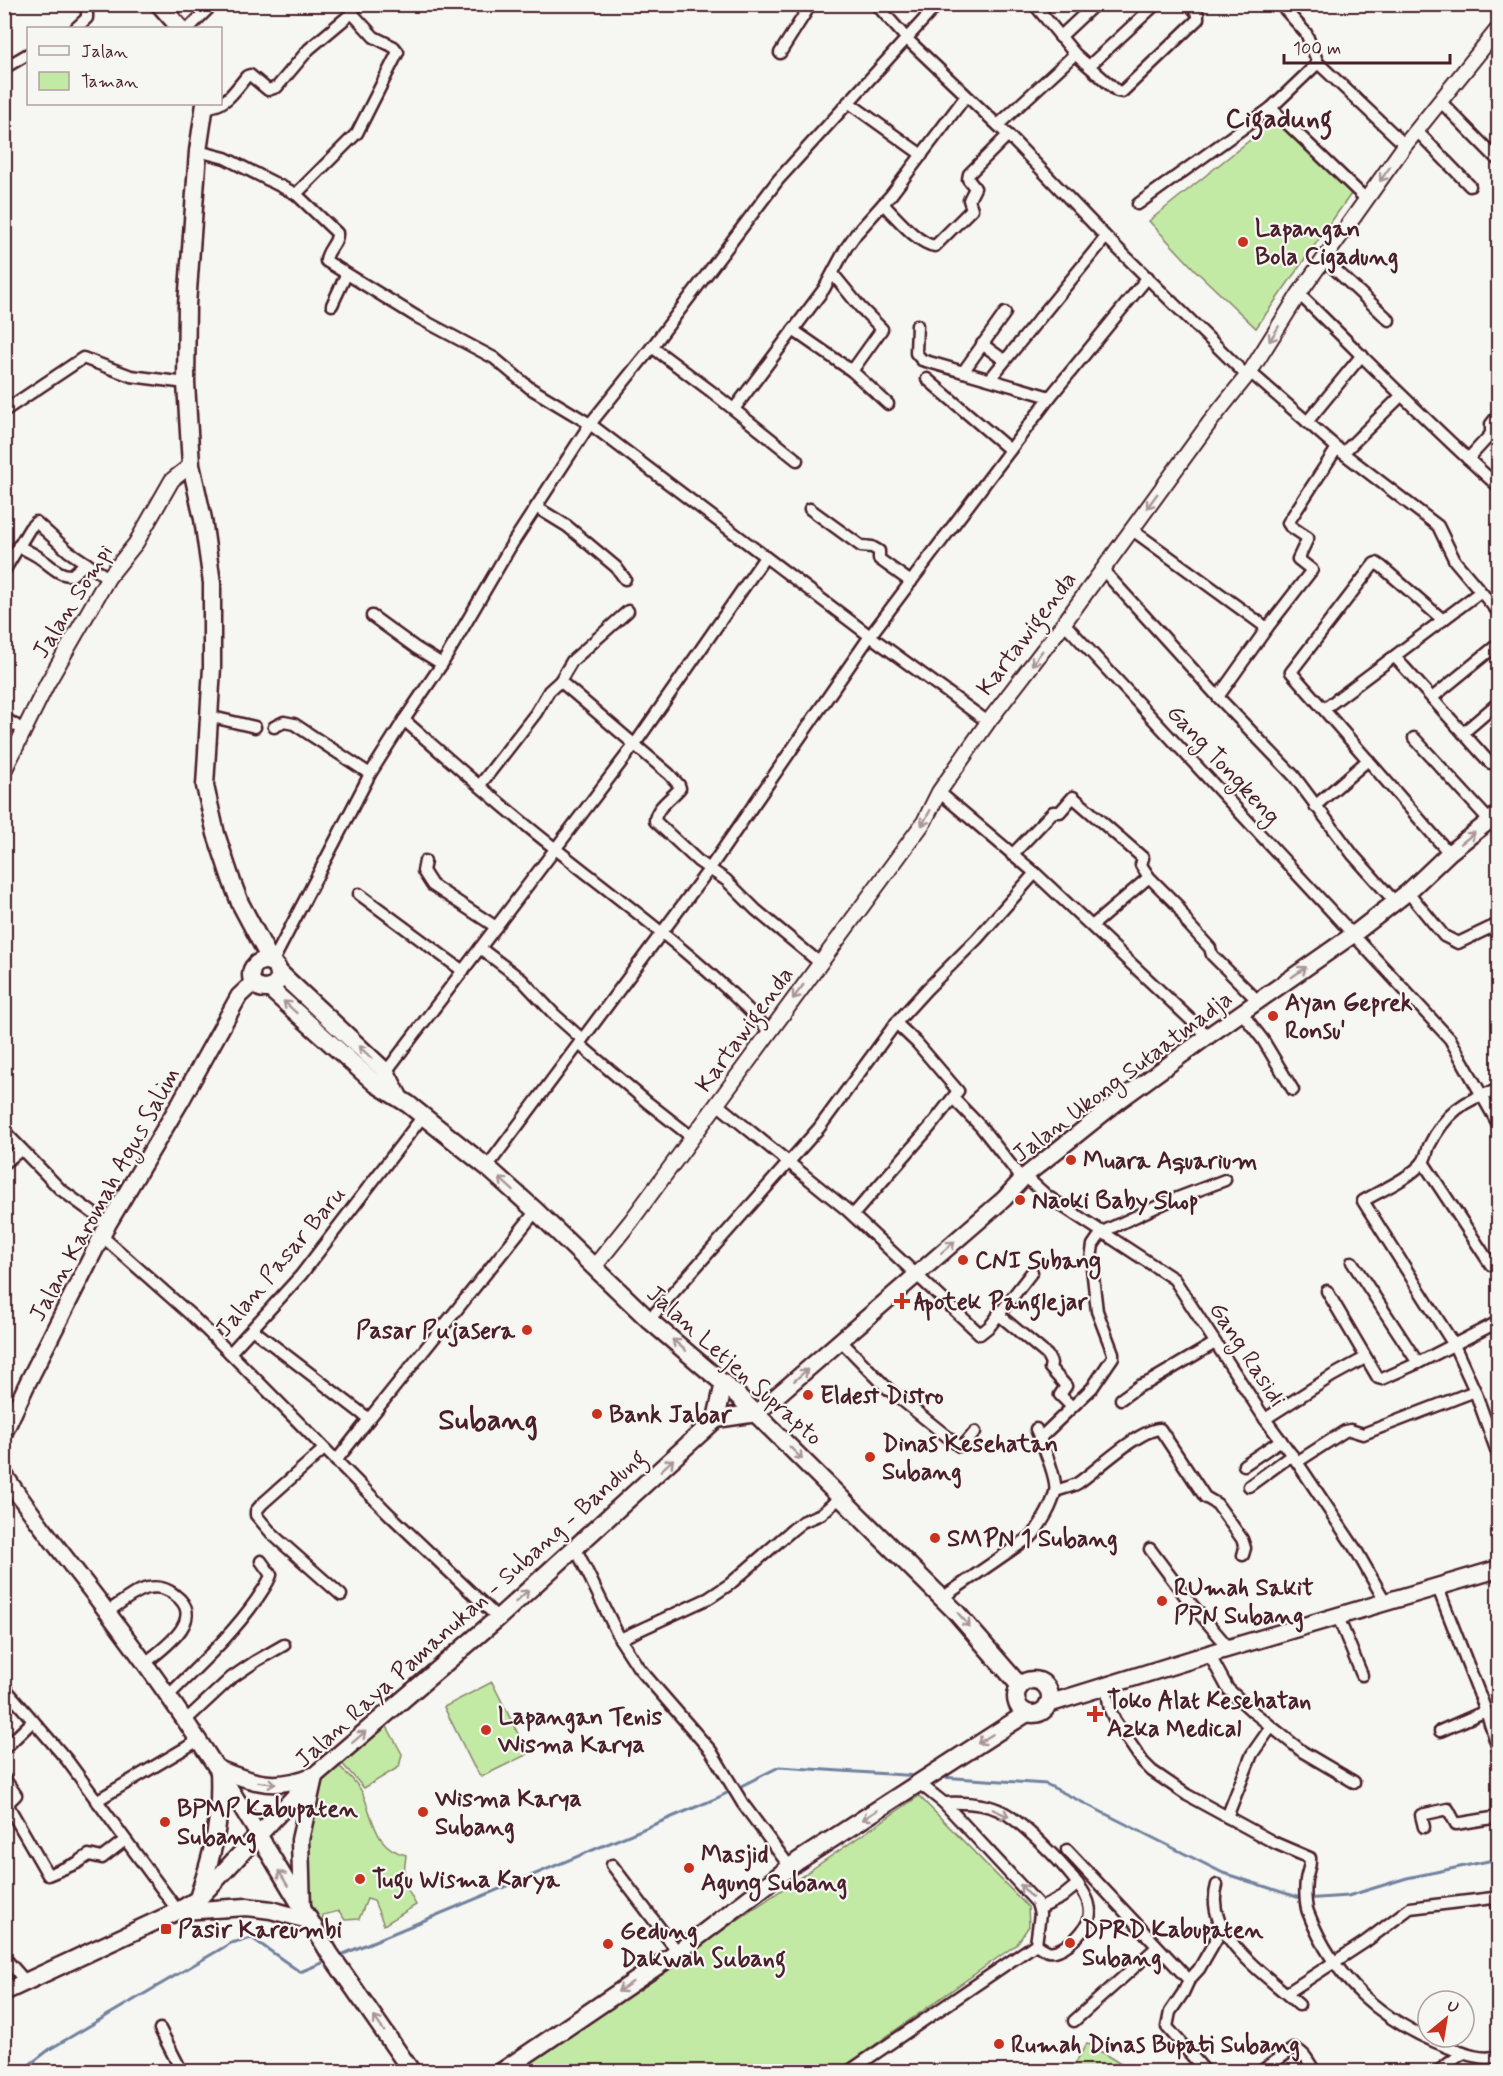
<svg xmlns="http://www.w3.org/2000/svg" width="1503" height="2076" viewBox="0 0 1503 2076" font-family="Mynerve,sans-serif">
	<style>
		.green { fill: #c3eaa5; stroke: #868468; stroke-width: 1.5 }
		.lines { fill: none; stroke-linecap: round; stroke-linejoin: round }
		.stream { stroke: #71829e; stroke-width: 3 }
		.minor-casing { stroke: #4a1f2b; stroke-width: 15 }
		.tertiary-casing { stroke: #4a1f2b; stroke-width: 18 }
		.secondary-casing { stroke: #4a1f2b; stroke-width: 20 }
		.primary-casing { stroke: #4a1f2b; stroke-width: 21 }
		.minor { stroke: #f6f6f2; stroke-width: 10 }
		.tertiary { stroke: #f6f6f2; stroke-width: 14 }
		.secondary { stroke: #f6f6f2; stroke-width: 15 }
		.primary { stroke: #f6f6f2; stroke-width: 16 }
		.oneway { stroke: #a99598 }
		.poi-dot { fill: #c8321e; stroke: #f6f6f2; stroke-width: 2 }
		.labels { text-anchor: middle; stroke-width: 4.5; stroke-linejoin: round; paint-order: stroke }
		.poi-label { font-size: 24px; font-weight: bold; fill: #4a1f2b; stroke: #f6f6f2; text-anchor: start }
		.street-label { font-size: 24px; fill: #4a1f2b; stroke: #f6f6f2 }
		.quarter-label { font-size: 27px; font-weight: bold; fill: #4a1f2b; stroke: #f6f6f2 }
		.district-label { font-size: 30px; font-weight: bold; fill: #4a1f2b; stroke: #f6f6f2 }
	</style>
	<rect width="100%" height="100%" fill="#f6f6f2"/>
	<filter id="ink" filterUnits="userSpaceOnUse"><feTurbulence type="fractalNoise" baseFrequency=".0167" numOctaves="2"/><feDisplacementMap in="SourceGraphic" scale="12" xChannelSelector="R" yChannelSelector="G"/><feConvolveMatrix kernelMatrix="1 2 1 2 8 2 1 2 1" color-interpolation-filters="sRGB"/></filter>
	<g filter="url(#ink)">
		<!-- green -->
		<g class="green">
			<polygon points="1275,120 1353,191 1256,328 1196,271 1149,221"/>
			<polygon points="492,1682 528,1754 481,1777 474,1767 444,1707"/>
			<polygon points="384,1721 402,1754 399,1767 364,1788 339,1760"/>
			<path d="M337 1763C344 1772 357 1782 362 1792 374 1818 373 1847 406 1855L403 1881 416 1905 384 1925 374 1901 367 1899 359 1919 345 1920 339 1911 323 1915V1930L309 1905 306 1840 320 1779Z"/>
			<polygon points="919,1796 1028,1907 1029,1926 1017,1944 838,2071 515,2072"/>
			<polygon points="1087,2043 1132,2071 1071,2071"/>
		</g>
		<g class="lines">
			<!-- stream -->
			<g class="stream">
				<polyline points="940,1777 1046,1784 1223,1873 1303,1899 1348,1896 1407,1878 1498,1859"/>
				<polyline points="341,1955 715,1799 779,1767 919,1776"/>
				<polyline points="20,2072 50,2049 231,1943 252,1938 300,1972 322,1963"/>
			</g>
			<defs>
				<g id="minor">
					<polyline points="876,4 907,39 1008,135 1106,237 1247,376"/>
					<polyline points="1034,4 1075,54 1117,91 1122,92 1198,19 1198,14 1189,4"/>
					<polyline points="1280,4 1306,33 1318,63 1405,145"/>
					<polyline points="76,28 87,18 87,4"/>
					<polyline points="189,28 213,4"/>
					<polyline points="1060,37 1095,4"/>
					<polyline points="780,53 811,4"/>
					<polyline points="1089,66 1156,4"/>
					<polyline points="4,68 28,54"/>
					<polyline points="848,102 922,155"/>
					<polyline points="1441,102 1498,160"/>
					<path d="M205 107C226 107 234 91 247 76L250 75 268 90 277 87 309 49 352 13"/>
					<polyline points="1271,108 1367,200"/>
					<polyline points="998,125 1075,54"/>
					<polyline points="1417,131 1470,186"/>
					<path d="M198 151 225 158 296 194 337 233C338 244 326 250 326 261L331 264 417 317 494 358 530 388 590 424 870 636 988 722"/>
					<polyline points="296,194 357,133 398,52 394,47 374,37 352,13 353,9 359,4"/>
					<path d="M883 204C896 217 918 244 935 246L972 209 969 200 975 188 968 179 969 174 1008 135"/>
					<polyline points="1138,204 1271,108 1318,63"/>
					<polyline points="1324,259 1389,320"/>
					<polyline points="833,274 860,307 882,329 852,371"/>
					<path d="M1299 294C1365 358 1429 425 1498 486"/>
					<polyline points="332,305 346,275"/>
					<polyline points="917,325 916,353 922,360 1050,397"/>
					<polyline points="793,330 852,371 888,404"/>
					<polyline points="982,344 1004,360"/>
					<polyline points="652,347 712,392 797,460"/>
					<polyline points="963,372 1005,313"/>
					<polyline points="1250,372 1343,453 1438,526 1455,561 1498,612"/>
					<polyline points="927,379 1010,450"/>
					<polyline points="990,379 1106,237"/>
					<polyline points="734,409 824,289 846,248 856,234 891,195 966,96"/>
					<polyline points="4,411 83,358 131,376 186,383"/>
					<polyline points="1307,422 1362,355"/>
					<polyline points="1343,453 1401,396"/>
					<polyline points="1468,459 1491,434 1491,424 1498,415"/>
					<polyline points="536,507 567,526 616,567 625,579"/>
					<polyline points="810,509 861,546 872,547 879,551 879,559 911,582"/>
					<polyline points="1131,529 1267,628 1312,570 1298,559 1308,538 1290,526 1288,523 1337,448"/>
					<path d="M18 546C24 549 30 552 35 555 48 562 57 576 72 575L86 563"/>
					<polyline points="1102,569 1218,697 1294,776 1353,855 1395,902"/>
					<polyline points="4,571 30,528 36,522 68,551 108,578"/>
					<polyline points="372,616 416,648 442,664"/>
					<polyline points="1443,620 1382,567 1376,563 1374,564 1291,672 1449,853"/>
					<polyline points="1064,623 1450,1039 1498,1124"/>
					<polyline points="1395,657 1490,763 1498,763"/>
					<path d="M560 681 669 774 679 785 680 788C672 798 655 808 655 821L698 861 726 880 756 910 820 963"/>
					<polyline points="1218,697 1267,628"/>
					<polyline points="1432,698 1498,644"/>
					<polyline points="1324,709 1480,592"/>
					<polyline points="208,716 255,727"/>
					<polyline points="4,718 25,731"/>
					<path d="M404 720C454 764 504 809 557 850 630 908 706 963 769 1031"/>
					<polyline points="274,727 284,722 294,724 370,774"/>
					<polyline points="1463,733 1498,703"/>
					<polyline points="1414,738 1490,821"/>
					<polyline points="480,785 536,713 549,691 560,681 572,661 628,611"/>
					<polyline points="939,792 1035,873 1208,1036"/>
					<polyline points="1315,806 1368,760"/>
					<polyline points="1012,855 1053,812 1060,812 1073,797 1143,858 1141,865 1149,877 1177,905 1188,924 1210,948 1212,955 1258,1001"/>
					<polyline points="425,861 423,871 432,885 496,927"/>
					<polyline points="1408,892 1444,936 1458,943 1498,924"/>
					<polyline points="359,894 463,971"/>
					<polyline points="1092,926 1149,877"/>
					<polyline points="480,948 522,980 554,1014 582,1039"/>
					<polyline points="272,963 370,774 404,720 442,664 512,544 590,424 652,347 778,180 938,4"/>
					<polyline points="1242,1013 1263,1040 1293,1090"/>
					<polyline points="579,1044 647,1102 693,1138"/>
					<polyline points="382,1077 635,744 765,557"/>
					<path d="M1498 1090C1464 1099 1445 1114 1429 1146 1427 1151 1426 1159 1422 1163 1410 1178 1380 1191 1363 1201L1454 1345 1475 1391 1498 1455"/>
					<polyline points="953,1098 981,1127 1022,1179"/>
					<polyline points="717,1104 847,1210 980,1334 990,1326 1032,1272"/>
					<polyline points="4,1131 60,1189 108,1224"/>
					<polyline points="1423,1162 1491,1265 1498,1267"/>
					<polyline points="4,1163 21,1150"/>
					<polyline points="487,1167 710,868 870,636 1050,397 1148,277"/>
					<polyline points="1025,1176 1047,1196 1174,1279 1265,1419 1297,1462 1356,1550 1386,1603"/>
					<polyline points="853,1215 930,1127 958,1091 917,1043 896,1023"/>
					<polyline points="103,1237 192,1316 230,1353 301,1275 423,1116"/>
					<polyline points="1352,1262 1418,1363 1498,1322"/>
					<polyline points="1327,1291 1378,1378 1382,1379 1418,1363"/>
					<polyline points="998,1314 1047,1355 1051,1363 1050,1368 1066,1386 1060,1395 1072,1407"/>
					<polyline points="649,1320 819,1128 896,1023 927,989 977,939 1035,873"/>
					<polyline points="252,1329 369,1419 536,1211"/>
					<polyline points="841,1341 888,1389 959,1446 964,1445 975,1432"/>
					<polyline points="230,1353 390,1515 498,1618"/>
					<polyline points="1121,1399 1139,1386 1149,1382 1215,1343"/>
					<polyline points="1265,1419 1332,1376 1365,1358"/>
					<polyline points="1040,1438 1092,1388 1113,1357 1113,1353 1097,1311 1091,1259 1093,1245 1102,1232 1167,1202 1225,1180"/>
					<polyline points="324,1449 262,1504 256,1511 256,1515 273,1535 341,1595"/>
					<polyline points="336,1461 369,1419"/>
					<polyline points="1297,1462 1345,1431 1350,1430 1363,1434 1475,1391"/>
					<polyline points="1244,1465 1281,1440"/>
					<polyline points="1249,1486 1292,1455"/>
					<path d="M1056 1491C1063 1488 1072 1487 1078 1483 1097 1470 1138 1430 1160 1429L1205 1497 1217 1504 1242 1539 1245 1548 1243 1555"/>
					<polyline points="575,1547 620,1639"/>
					<polyline points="1150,1549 1188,1600 1229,1648"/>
					<polyline points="1438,1588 1486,1711 1498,1749"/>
					<path d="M942 1598 1033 1535C1042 1522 1052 1507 1055 1492 1058 1479 1042 1443 1036 1429"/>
					<path d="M107 1612C119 1605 134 1591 148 1588 158 1586 168 1589 175 1595 208 1619 162 1649 144 1664"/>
					<polyline points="1338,1617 1362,1675"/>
					<polyline points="1209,1654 1228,1689 1252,1711 1303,1752 1354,1782"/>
					<path d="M1106 1686 1110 1710 1115 1721 1143 1762 1152 1771 1187 1795 1275 1843 1310 1858C1311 1866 1307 1872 1306 1880 1305 1889 1305 1904 1308 1912 1334 1980 1382 2022 1450 2048 1465 2054 1482 2061 1498 2056"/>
					<polyline points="4,1687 67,1760 178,1911"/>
					<path d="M168 1696C199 1665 231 1636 257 1599 262 1591 268 1584 271 1575L261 1561"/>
					<polyline points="185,1721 231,1678 256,1661 284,1645"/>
					<polyline points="1440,1731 1486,1711"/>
					<polyline points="4,1749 33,1721"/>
					<polyline points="4,1778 16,1795 8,1803 10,1809 48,1875 77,1863 89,1855 102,1858 125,1840"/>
					<polyline points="96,1801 199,1740"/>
					<path d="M944 1803C963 1802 986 1803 1003 1812 1023 1822 1086 1884 1089 1905 1091 1913 1090 1920 1085 1927 1079 1937 1060 1954 1048 1951 1044 1950 1039 1946 1036 1944"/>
					<polyline points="1227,1817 1252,1754 1271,1727"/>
					<polyline points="1424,1827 1421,1815 1448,1809 1456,1824 1498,1817"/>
					<polyline points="1067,1850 1189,1980 1183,1993 1170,2012 1167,2027 1206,2072"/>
					<polyline points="612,1865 678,1952"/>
					<polyline points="790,1867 743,1804 711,1751 638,1667 620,1639 709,1598 730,1584 792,1530 802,1522 821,1514 841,1497"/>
					<path d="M1217 1885C1202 1935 1267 1975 1299 2005"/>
					<polyline points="1039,1909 1062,1897 1078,1884"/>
					<polyline points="4,1957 27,1983"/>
					<polyline points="1189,1980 1199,1969 1222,1929"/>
					<polyline points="1287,1993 1365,1942 1410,1908 1493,1898 1497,1901 1498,1908"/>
					<polyline points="1074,2021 1157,1947"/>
					<polyline points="160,2029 182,2072"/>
					<polyline points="848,2072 1036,1944 1040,1914 1037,1903 944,1803 919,1783"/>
					<path d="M1260 2072 1293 2049C1304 2050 1309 2063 1315 2072"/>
					<polyline points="1437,2072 1463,2053"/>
				</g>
				<g id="tertiary">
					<polyline points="4,771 47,684 108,578 136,543 172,480 191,465"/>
					<polyline points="594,1267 631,1221 924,822 939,792 988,722 1064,623 1210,422 1250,372 1299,294 1405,145 1498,29"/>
				</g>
				<g id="secondary">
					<polyline points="757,1413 1004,1199 1025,1176 1120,1100 1208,1036 1354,934 1408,892 1449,853 1498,814"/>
					<polyline points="4,1433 28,1382 108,1224 181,1101 239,996 253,983"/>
					<path d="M4 1474C35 1521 72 1565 105 1609 160 1682 212 1757 259 1836"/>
					<path d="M219 1769C255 1784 277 1790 314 1775"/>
				</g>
				<g id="primary">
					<polyline points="159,4 180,28"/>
					<polyline points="205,104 198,151 187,305 186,383 191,465 203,519 212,583 212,667 205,786 216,834 232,882 240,903 272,963"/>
					<circle cx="265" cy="975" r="14"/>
					<polyline points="279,972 386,1072 399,1097"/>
					<polyline points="269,988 376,1084 408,1104 487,1167 536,1211 649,1320 738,1396 955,1611 1020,1686"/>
					<polyline points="716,1419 757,1413"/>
					<polyline points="716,1419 724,1383"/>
					<circle cx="1033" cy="1697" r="17"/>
					<polyline points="1048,1704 1209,1654 1498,1569"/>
					<polyline points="259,1836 330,1954 412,2072"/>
					<path d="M199 1895C215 1847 221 1820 219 1769"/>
					<polyline points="302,1909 300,1840 314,1777"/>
					<polyline points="182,1911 247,1907 271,1910 308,1920"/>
					<polyline points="4,1992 178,1911 198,1899 315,1775 498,1618 716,1419"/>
					<polyline points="501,2072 678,1952 798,1861 1027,1713"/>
				</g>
			</defs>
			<!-- minor casing -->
			<use href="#minor" class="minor-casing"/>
			<!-- tertiary casing -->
			<use href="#tertiary" class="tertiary-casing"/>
			<!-- secondary casing -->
			<use href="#secondary" class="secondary-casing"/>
			<!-- primary casing -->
			<use href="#primary" class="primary-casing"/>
			<!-- minor -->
			<use href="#minor" class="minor"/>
			<!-- tertiary -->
			<use href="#tertiary" class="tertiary"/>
			<!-- secondary -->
			<use href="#secondary" class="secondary"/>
			<!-- primary -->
			<use href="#primary" class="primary"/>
		</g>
		<!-- one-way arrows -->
		<defs><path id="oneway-shaft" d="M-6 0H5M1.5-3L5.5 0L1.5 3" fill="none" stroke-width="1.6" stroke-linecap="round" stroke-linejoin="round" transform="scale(1.5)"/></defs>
		<g class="oneway">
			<use href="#oneway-shaft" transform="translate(1385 174) rotate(125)"/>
			<use href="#oneway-shaft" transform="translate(1274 334) rotate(122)"/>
			<use href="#oneway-shaft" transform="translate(1152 501) rotate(126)"/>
			<use href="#oneway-shaft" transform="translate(1037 658) rotate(127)"/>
			<use href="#oneway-shaft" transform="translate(926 818) rotate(119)"/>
			<use href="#oneway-shaft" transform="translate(1468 838) rotate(-39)"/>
			<use href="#oneway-shaft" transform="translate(1299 972) rotate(-35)"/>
			<use href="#oneway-shaft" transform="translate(798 992) rotate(127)"/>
			<use href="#oneway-shaft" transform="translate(290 1007) rotate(-138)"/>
			<use href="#oneway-shaft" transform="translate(365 1052) rotate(-137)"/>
			<use href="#oneway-shaft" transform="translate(506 1184) rotate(-138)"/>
			<use href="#oneway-shaft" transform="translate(948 1247) rotate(-41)"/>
			<use href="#oneway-shaft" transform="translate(679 1345) rotate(-140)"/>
			<use href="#oneway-shaft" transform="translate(801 1375) rotate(-41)"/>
			<use href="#oneway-shaft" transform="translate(796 1453) rotate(45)"/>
			<use href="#oneway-shaft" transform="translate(667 1465) rotate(-43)"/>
			<use href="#oneway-shaft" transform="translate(522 1596) rotate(-43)"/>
			<use href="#oneway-shaft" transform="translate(964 1620) rotate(49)"/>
			<use href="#oneway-shaft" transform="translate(359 1737) rotate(-41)"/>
			<use href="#oneway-shaft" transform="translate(985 1739) rotate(148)"/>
			<use href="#oneway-shaft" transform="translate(267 1783) rotate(7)"/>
			<use href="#oneway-shaft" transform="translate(1001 1813) rotate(24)"/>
			<use href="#oneway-shaft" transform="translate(870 1815) rotate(147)"/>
			<use href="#oneway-shaft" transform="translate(283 1878) rotate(-121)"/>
			<use href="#oneway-shaft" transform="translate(1026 1891) rotate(-133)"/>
			<use href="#oneway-shaft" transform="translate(625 1987) rotate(146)"/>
			<use href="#oneway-shaft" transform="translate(379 2024) rotate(-125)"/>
		</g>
	</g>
	<!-- markers -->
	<g class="poi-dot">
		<circle cx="1243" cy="242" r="6"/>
		<circle cx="1273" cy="1016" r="6"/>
		<circle cx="1071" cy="1160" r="6"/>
		<circle cx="1020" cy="1200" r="6"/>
		<circle cx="963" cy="1260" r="6"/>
		<path d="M899 1292h6v6h6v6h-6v6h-6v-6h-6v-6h6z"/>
		<circle cx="527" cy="1330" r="6"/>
		<circle cx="808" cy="1395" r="6"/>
		<circle cx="597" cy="1414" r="6"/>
		<circle cx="870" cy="1457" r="6"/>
		<circle cx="935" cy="1538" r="6"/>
		<circle cx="1162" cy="1601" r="6"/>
		<path d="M1092 1705h6v6h6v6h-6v6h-6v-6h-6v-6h6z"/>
		<circle cx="486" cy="1730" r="6"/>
		<circle cx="423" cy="1812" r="6"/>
		<circle cx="165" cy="1822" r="6"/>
		<circle cx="689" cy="1868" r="6"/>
		<circle cx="360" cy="1879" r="6"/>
		<rect x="160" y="1923" width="12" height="12" rx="3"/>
		<circle cx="1070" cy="1943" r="6"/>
		<circle cx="608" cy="1944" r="6"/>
		<circle cx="999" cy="2044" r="6"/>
	</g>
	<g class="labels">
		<!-- poi labels -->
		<g class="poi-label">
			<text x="1255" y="236">Lapangan<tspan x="1255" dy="28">Bola Cigadung</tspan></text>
			<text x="1285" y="1010">Ayan Geprek<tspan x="1285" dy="28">Ronsu'</tspan></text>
			<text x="1083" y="1168">Muara Aquarium</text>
			<text x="1032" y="1208">Naoki Baby Shop</text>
			<text x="975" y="1268">CNI Subang</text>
			<text x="914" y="1309">Apotek Panglejar</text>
			<text x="515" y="1338" text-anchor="end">Pasar Pujasera</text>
			<text x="820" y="1403">Eldest Distro</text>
			<text x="609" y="1422">Bank Jabar</text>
			<text x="882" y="1451">Dinas Kesehatan<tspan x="882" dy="28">Subang</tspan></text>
			<text x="947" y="1546">SMPN 1 Subang</text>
			<text x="1174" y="1595">RUmah Sakit<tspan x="1174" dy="28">PPN Subang</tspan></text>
			<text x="1107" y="1708">Toko Alat Kesehatan<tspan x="1107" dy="28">Azka Medical</tspan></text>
			<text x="498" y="1724">Lapangan Tenis<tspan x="498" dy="28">Wisma Karya</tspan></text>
			<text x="435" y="1806">Wisma Karya<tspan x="435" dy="28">Subang</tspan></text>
			<text x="177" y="1816">BPMP Kabupaten<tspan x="177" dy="28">Subang</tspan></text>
			<text x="701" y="1862">Masjid<tspan x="701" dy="28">Agung Subang</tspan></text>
			<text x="372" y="1887">Tugu Wisma Karya</text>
			<text x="178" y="1937">Pasir Kareumbi</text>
			<text x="1082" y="1937">DPRD Kabupaten<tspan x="1082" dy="28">Subang</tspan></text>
			<text x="620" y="1938">Gedung<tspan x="620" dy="28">Dakwah Subang</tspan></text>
			<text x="1011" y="2052">Rumah Dinas Bupati Subang</text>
		</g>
		<!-- street labels -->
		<g class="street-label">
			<text transform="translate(72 601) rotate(-58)" y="8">Jalan Sompi</text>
			<text transform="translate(1026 633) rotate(-53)" y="8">Kartawigenda</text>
			<text transform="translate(1224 764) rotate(47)" y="8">Gang Tongkeng</text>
			<text transform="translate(744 1029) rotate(-54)" y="8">Kartawigenda</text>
			<text transform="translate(1122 1076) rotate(-37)" y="8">Jalan Ukong Sutaatmadja</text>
			<text transform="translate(104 1194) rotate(-61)" y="8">Jalan Karomah Agus Salim</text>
			<text transform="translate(280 1261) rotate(-50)" y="8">Jalan Pasar Baru</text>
			<text transform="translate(1248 1354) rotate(57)" y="8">Gang Rasidi</text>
			<text transform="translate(735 1365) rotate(42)" y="8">Jalan Letjen Suprapto</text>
			<text transform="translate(470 1608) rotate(-42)" y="8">Jalan Raya Pamanukan - Subang - Bandung</text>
		</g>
		<!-- quarter labels -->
		<g class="quarter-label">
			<text x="1279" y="127">Cigadung</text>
		</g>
		<!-- district labels -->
		<g class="district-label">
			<text x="488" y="1429">Subang</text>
		</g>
	</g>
	<!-- margin -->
	<rect width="1503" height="2076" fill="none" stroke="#f6f6f2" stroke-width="24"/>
	<rect x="12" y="12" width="1479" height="2052" fill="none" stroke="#4a1f2b" stroke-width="2" filter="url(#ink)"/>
	<!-- legend -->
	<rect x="27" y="27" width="195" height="78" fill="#f6f6f2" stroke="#b1a0a2" stroke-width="1.5"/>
	<rect x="39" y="46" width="30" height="9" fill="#f6f6f2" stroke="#b1a0a2" stroke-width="1.5"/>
	<text x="81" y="57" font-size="18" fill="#4a1f2b">Jalan</text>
	<rect x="39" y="72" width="30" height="18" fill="#c3eaa5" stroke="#b1a0a2" stroke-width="1.5"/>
	<text x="81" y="87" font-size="18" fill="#4a1f2b">Taman</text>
	<!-- north arrow -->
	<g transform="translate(1446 2019) rotate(30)"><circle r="28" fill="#f6f6f2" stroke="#b1a0a2" stroke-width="1.5"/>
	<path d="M0-4.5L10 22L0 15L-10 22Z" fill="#c8321e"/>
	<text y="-9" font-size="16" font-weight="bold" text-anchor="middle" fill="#4a1f2b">U</text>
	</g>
	<!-- scale -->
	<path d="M1284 54v9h166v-9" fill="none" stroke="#4a1f2b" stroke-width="3"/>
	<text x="1293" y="54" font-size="18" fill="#4a1f2b" stroke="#f6f6f2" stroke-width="4.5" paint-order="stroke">100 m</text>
</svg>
